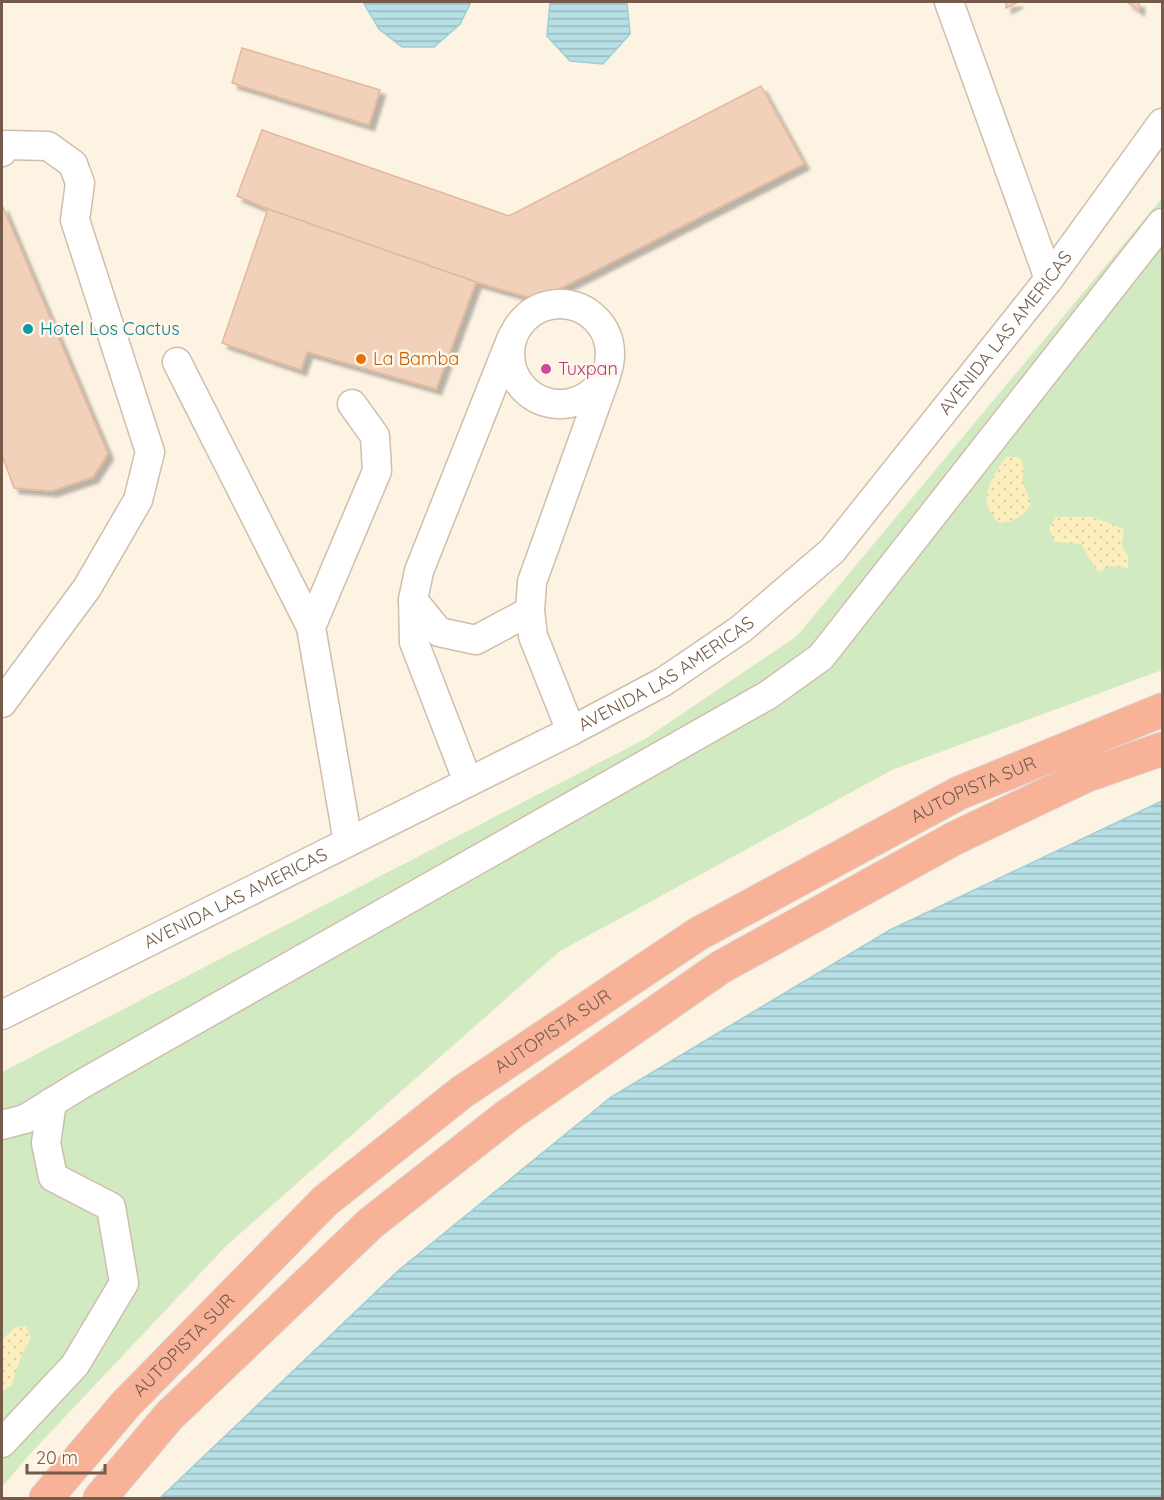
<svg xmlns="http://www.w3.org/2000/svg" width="1164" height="1500" viewBox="0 0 1164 1500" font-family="Quicksand,sans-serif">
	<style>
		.grass { fill: #d1eac1 }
		.sand { fill: url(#sand-dots) }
		.water { fill: url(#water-rules); stroke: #9dced8; stroke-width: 1.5 }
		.building { fill: #f2d1ba; stroke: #e5b89a; stroke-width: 1.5; filter: url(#shadow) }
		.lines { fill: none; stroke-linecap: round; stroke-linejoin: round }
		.minor-casing { stroke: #d0bdac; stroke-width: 31 }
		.highway-casing { stroke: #dbd4d0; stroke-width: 35 }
		.minor { stroke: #fff; stroke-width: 28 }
		.highway { stroke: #f8b298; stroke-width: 33 }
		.culture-dot { fill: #0f9aa8; stroke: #fff7e9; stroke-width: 2 }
		.food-dot { fill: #e8710a; stroke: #fff7e9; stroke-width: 2 }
		.hotel-dot { fill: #d1479c; stroke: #fff7e9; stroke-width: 2 }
		.labels { text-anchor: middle; stroke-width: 5; stroke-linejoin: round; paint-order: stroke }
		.culture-label { font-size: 18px; fill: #0d838f; stroke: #fff7e9; text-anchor: start }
		.street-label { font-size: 18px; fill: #755949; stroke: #fff7e9 }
		.food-label { font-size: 18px; fill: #c56008; stroke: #fff7e9; text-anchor: start }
		.hotel-label { font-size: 18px; fill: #b23c85; stroke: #fff7e9; text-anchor: start }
	</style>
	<defs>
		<pattern id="sand-dots" width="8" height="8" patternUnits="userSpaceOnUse" patternTransform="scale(1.5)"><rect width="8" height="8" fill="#fdefbd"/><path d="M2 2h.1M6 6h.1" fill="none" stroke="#dccfa4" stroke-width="1.8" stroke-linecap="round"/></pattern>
		<pattern id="water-rules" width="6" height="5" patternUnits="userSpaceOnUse" patternTransform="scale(1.5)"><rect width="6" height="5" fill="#b7dfe6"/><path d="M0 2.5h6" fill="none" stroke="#99b8bc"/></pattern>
		<filter id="shadow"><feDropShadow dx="5.5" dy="5.5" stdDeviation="1.5" flood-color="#0004"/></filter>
	</defs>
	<rect width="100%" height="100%" fill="#fdf3e3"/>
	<!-- grass -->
	<polygon class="grass" points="1162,198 1162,670 892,770 560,951 226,1246 29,1455 2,1487 2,1072 645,739 797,636"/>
	<!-- sand -->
	<g class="sand">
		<path d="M1006 457H1019L1024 468 1022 480 1031 503C1024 517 1015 521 999 523 975 501 991 479 1006 457Z"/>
		<polygon points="1056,517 1093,517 1124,529 1122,545 1128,556 1128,568 1111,566 1098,572 1081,544 1055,542 1049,529"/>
		<polygon points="26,1326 31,1338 22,1354 11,1386 2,1391 2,1340 15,1327"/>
	</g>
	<!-- water -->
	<g class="water">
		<polygon points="363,2 471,2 460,24 434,47 402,47 379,29"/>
		<polygon points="550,2 627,2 630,34 603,64 570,61 547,36"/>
		<polygon points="1162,801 1162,1498 160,1498 399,1270 611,1097 890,930"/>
	</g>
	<!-- building -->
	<g class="building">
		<polygon points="1006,2 1018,2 1006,8"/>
		<polygon points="1127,2 1139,2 1139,10"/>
		<polygon points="242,48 380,90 369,125 232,83"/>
		<polygon points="761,86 804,164 538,300 476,282 268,209 237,196 262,130 509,216"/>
		<polygon points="2,205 108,454 93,477 52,491 14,488 2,455"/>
		<polygon points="268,209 476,282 436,389 307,352 301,370 222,343"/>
	</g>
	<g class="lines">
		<defs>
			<g id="minor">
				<polyline points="949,2 1049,279"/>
				<polyline points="2,152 6,145 48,146 73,164 80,183 75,220 150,452 138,500 87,588 2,703"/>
				<circle cx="560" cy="354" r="50"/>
				<polyline points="177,362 311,627"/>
				<polyline points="413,600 439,632 476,640 530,611"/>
				<polyline points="571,731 533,636 530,611 532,582 606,376"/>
				<polyline points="468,782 414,642 413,600 419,571 512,337"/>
				<polyline points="348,842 311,627 377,471 375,436 352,404"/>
				<path id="s1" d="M2 1015 571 731 663 682 741 629 832 551 1049 279 1162 123"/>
				<polyline points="2,1125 25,1119 82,1084 768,695 821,657 1162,223"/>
				<polyline points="2,1443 75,1365 124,1283 111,1207 53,1177 46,1143 52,1102"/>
			</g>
			<g id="highway">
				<path id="s2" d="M46 1498 126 1404 325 1201 462 1092 698 934 959 793 1162 710"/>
				<polyline points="100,1498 169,1416 371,1223 507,1116 721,967 955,838 1085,776 1162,749"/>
			</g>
		</defs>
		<!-- minor casing -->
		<use href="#minor" class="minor-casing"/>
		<!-- highway casing -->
		<use href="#highway" class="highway-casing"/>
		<!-- minor -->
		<use href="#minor" class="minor"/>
		<!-- highway -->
		<use href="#highway" class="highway"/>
	</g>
	<!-- markers -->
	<circle class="culture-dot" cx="28" cy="329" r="6"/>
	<circle class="food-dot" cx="361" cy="359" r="6"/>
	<circle class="hotel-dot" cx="546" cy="369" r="6"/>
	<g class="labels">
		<!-- culture labels -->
		<g class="culture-label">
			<text x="40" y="335">Hotel Los Cactus</text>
		</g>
		<!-- street labels -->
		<g class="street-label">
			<text dy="6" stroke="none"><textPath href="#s1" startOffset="1233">AVENIDA LAS AMERICAS</textPath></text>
			<text dy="6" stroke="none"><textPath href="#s1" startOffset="747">AVENIDA LAS AMERICAS</textPath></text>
			<text dy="6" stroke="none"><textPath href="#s2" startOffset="1178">AUTOPISTA SUR</textPath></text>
			<text dy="6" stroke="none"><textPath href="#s1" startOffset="261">AVENIDA LAS AMERICAS</textPath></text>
			<text dy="6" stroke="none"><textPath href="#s2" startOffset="692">AUTOPISTA SUR</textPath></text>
			<text dy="6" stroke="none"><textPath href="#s2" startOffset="206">AUTOPISTA SUR</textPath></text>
		</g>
		<!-- food labels -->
		<g class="food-label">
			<text x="373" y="365">La Bamba</text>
		</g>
		<!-- hotel labels -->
		<g class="hotel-label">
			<text x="558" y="375">Tuxpan</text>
		</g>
	</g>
	<!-- border -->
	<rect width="1164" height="1500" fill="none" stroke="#755949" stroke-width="6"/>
	<!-- scale -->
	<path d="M27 1464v9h78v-9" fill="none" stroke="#755949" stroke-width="3"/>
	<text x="36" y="1464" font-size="18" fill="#755949" stroke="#fff7e9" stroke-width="4.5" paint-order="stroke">20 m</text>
</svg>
